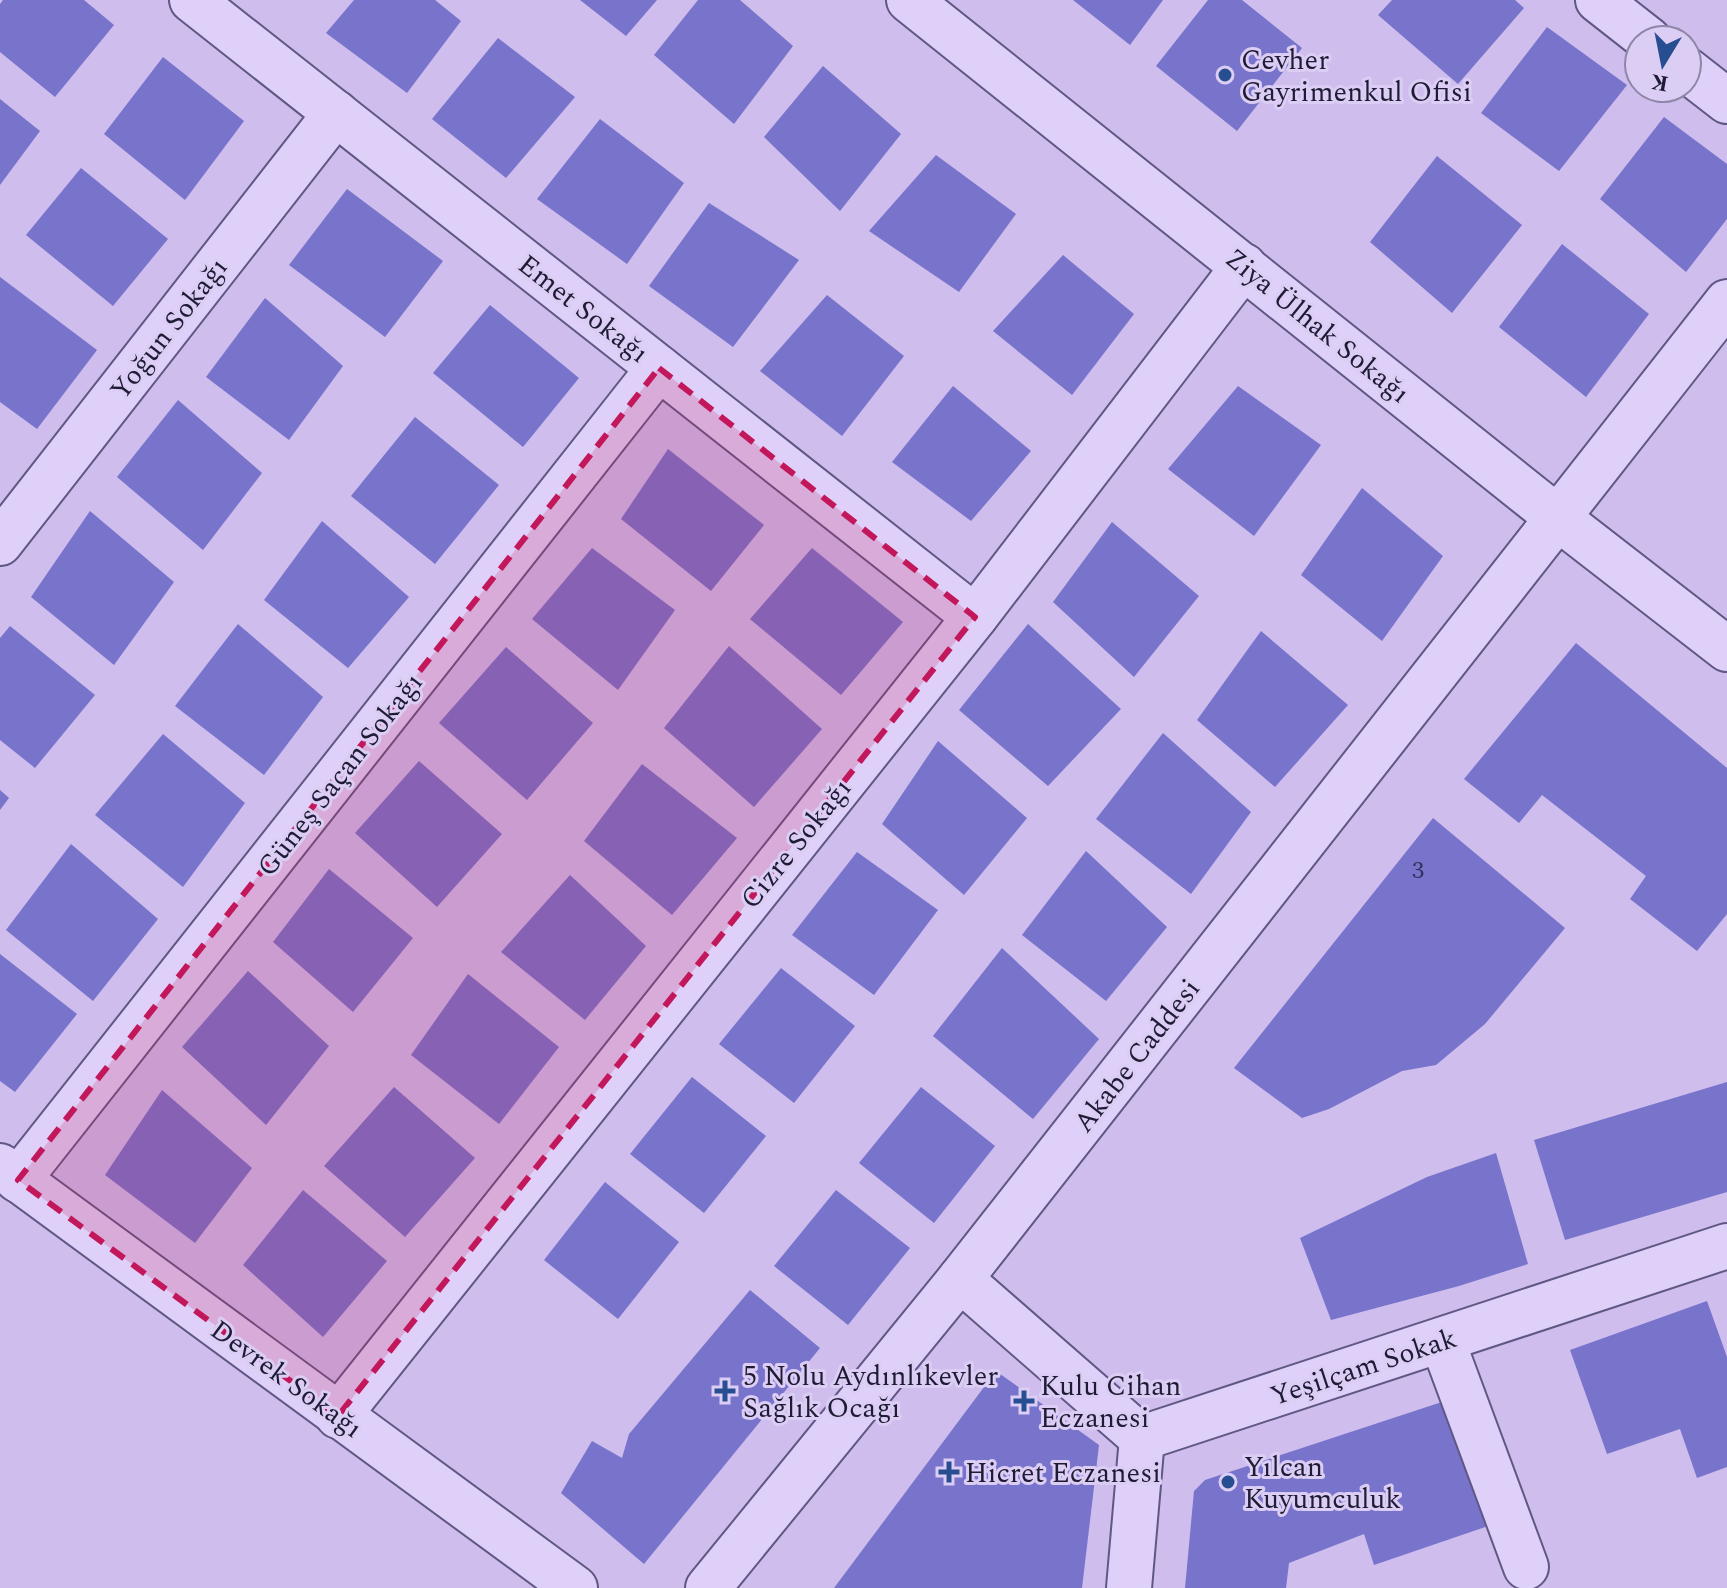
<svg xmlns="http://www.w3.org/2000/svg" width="1727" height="1588" viewBox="0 0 1727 1588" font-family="Spectral,serif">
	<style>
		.building { fill: #7873cb }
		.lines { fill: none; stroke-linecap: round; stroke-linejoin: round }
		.minor-casing { stroke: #5f5784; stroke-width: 48 }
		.minor { stroke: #ded0f8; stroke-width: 44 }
		.marked { fill: #c2185b; fill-opacity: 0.2; stroke: #c2185b; stroke-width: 6; stroke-dasharray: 16 10; stroke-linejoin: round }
		.poi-dot { fill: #284e92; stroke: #dbcdf4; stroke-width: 3 }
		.labels { text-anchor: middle; stroke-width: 6; stroke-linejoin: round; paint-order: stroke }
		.number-label { font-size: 24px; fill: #34315a }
		.poi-label { font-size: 28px; fill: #1e1b34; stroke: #dbcdf4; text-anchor: start }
		.street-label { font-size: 28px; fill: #1e1b34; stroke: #dbcdf4 }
	</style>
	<rect width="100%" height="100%" fill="#cebded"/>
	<!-- building -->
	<g class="building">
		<polygon points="3,0 84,0 114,25 55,97 0,52 0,4"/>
		<polygon points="354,0 435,0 461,21 407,93 326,33"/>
		<polygon points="580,0 657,0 626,36"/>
		<polygon points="698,0 740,0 793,46 734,124 654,55"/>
		<polygon points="1073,0 1163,0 1130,45"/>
		<polygon points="1208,0 1242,0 1302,48 1237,131 1156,66"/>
		<polygon points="1392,0 1515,0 1524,8 1458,84 1378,15"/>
		<polygon points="1547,27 1627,85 1559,171 1481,113"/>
		<polygon points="498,38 575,97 506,178 432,119"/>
		<polygon points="163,57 244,121 185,200 104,134"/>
		<polygon points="823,66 901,134 840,211 764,137"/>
		<polygon points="0,99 40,131 0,185"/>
		<polygon points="1664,117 1727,164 1727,219 1686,272 1600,199"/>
		<polygon points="600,119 684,183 627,264 537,199"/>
		<polygon points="936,155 1016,214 959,292 869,231"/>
		<polygon points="1437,156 1522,225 1452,313 1370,242"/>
		<polygon points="81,168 168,239 113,306 26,235"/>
		<polygon points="347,189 443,261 385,337 289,265"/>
		<polygon points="709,203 799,260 733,347 649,286"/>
		<polygon points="1562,244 1649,314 1586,397 1499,327"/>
		<polygon points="1063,255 1134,314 1072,395 993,331"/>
		<polygon points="0,277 97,350 37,429 0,402"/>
		<polygon points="827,295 904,356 842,436 760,371"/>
		<polygon points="265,298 343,366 289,440 206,377"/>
		<polygon points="490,305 579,378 523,447 433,373"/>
		<polygon points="953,386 1031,451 971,521 892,462"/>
		<polygon points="1238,386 1321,445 1254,536 1168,469"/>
		<polygon points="178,400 262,473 203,550 117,477"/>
		<polygon points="415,417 499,485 435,564 351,496"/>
		<polygon points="668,449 764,525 711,591 621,519"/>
		<polygon points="1362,488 1443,556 1382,641 1301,575"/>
		<polygon points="90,511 174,582 114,665 31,597"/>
		<polygon points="322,521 409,597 348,668 264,600"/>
		<polygon points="1112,522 1199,596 1134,677 1053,602"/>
		<polygon points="592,548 675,610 618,690 532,619"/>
		<polygon points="812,548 903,622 841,695 750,619"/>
		<polygon points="238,624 323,697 264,775 175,706"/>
		<polygon points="1028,624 1121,709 1048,786 959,710"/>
		<polygon points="10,626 95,695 35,768 0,740 0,638"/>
		<polygon points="1261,631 1348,705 1275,787 1197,720"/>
		<polygon points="1576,643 1727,768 1727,914 1697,951 1630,899 1646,876 1542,795 1519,823 1464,779"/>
		<polygon points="729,646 822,729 754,807 664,728"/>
		<polygon points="506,647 593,723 527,800 439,723"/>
		<polygon points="1163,733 1251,812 1191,894 1096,819"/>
		<polygon points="163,734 245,803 183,887 95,815"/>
		<polygon points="938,741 1027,818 964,895 882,824"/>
		<polygon points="419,761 502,834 437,907 355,833"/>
		<polygon points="642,764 737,838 672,915 584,841"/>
		<polygon points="0,790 9,798 0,810"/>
		<polygon points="1433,818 1565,928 1485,1024 1436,1065 1402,1071 1329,1109 1302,1118 1234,1068"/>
		<polygon points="71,844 158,919 93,1001 6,930"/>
		<polygon points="1086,851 1167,927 1106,1001 1022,935"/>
		<polygon points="857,852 938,910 874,995 792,935"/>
		<polygon points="329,869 413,938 353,1012 273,942"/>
		<polygon points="570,875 646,946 585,1020 501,952"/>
		<polygon points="1002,948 1099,1039 1033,1119 933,1036"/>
		<polygon points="0,954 77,1014 15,1092 0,1081"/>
		<polygon points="781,968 855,1026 794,1103 719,1044"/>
		<polygon points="248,971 329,1046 266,1125 182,1047"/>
		<polygon points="468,974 559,1047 499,1124 411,1055"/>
		<polygon points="692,1077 766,1136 704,1213 630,1154"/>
		<polygon points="1727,1082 1727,1192 1565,1240 1534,1140"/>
		<polygon points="394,1087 475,1158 405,1237 324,1166"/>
		<polygon points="921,1087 995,1146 934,1223 859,1163"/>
		<polygon points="162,1090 252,1168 195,1243 105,1175"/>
		<polygon points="1496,1153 1528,1264 1459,1286 1331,1320 1300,1238 1427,1177"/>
		<polygon points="605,1182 679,1242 618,1319 544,1260"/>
		<polygon points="303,1190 387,1261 323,1337 243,1265"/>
		<polygon points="836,1190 910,1248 848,1325 774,1266"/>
		<polygon points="750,1290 820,1348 644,1564 561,1493 592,1441 622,1458 629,1434"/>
		<polygon points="1707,1301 1727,1357 1727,1467 1697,1478 1680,1429 1607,1454 1570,1350"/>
		<polygon points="996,1371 1099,1445 1082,1588 834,1588"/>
		<polygon points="1454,1398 1497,1523 1374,1565 1364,1534 1289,1563 1286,1588 1185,1588 1194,1491 1205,1480"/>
	</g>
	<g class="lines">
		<defs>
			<g id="minor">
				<polyline points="192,0 975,617"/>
				<polyline points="909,0 1558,518 1727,649"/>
				<polyline points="1598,0 1649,40"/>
				<polyline points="1687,70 1727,101"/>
				<polyline points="0,543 336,113"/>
				<polyline points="0,1166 575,1588"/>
				<polyline points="18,1180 659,368"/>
				<polyline points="960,1279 1142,1438"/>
				<polyline points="1442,1340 1526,1567"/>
				<polyline points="338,1416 975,617 1244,266"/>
				<polyline points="708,1588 960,1279 1727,302"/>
				<polyline points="1129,1588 1142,1438 1727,1246"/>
			</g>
		</defs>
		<!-- minor casing -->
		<use href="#minor" class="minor-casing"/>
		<!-- minor -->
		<use href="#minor" class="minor"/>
	</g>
	<!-- marked area -->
	<path class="marked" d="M659 368 975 617 338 1416 18 1180Z"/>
	<!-- markers -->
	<g class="poi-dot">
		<circle cx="1225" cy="75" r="8"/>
		<path d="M721 1379h8v8h8v8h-8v8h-8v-8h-8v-8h8z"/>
		<path d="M1020 1389h8v8h8v8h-8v8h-8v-8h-8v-8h8z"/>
		<path d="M945 1460h8v8h8v8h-8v8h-8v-8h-8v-8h8z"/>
		<circle cx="1228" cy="1482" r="8"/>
	</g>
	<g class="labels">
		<!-- number labels -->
		<g class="number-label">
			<text x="1418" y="878">3</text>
		</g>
		<!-- poi labels -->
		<g class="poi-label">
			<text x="1241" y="69">Cevher<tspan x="1241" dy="32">Gayrimenkul Ofisi</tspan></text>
			<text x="743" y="1385">5 Nolu Aydınlıkevler<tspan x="743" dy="32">Sağlık Ocağı</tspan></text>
			<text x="1040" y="1395">Kulu Cihan<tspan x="1040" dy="32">Eczanesi</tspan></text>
			<text x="1244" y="1476">Yılcan<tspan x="1244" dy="32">Kuyumculuk</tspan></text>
			<text x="965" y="1482">Hicret Eczanesi</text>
		</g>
		<!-- street labels -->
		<g class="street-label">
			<text transform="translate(584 308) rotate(38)" y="10">Emet Sokağı</text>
			<text transform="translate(1318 325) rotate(39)" y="10">Ziya Ülhak Sokağı</text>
			<text transform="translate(168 328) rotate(-52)" y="10">Yoğun Sokağı</text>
			<text transform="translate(339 774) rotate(-52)" y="10">Güneş Saçan Sokağı</text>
			<text transform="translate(795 843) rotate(-51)" y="10">Cizre Sokağı</text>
			<text transform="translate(1136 1055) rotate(-52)" y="10">Akabe Caddesi</text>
			<text transform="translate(1363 1366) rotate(-18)" y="10">Yeşilçam Sokak</text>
			<text transform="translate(287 1378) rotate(36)" y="10">Devrek Sokağı</text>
		</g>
	</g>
	<!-- north arrow -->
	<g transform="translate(1663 64) rotate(190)"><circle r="38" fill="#dbcdf4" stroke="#8f86a7" stroke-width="2"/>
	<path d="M0-6L14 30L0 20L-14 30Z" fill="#284e92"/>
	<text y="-12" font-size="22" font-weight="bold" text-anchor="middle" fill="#1e1b34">K</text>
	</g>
</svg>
